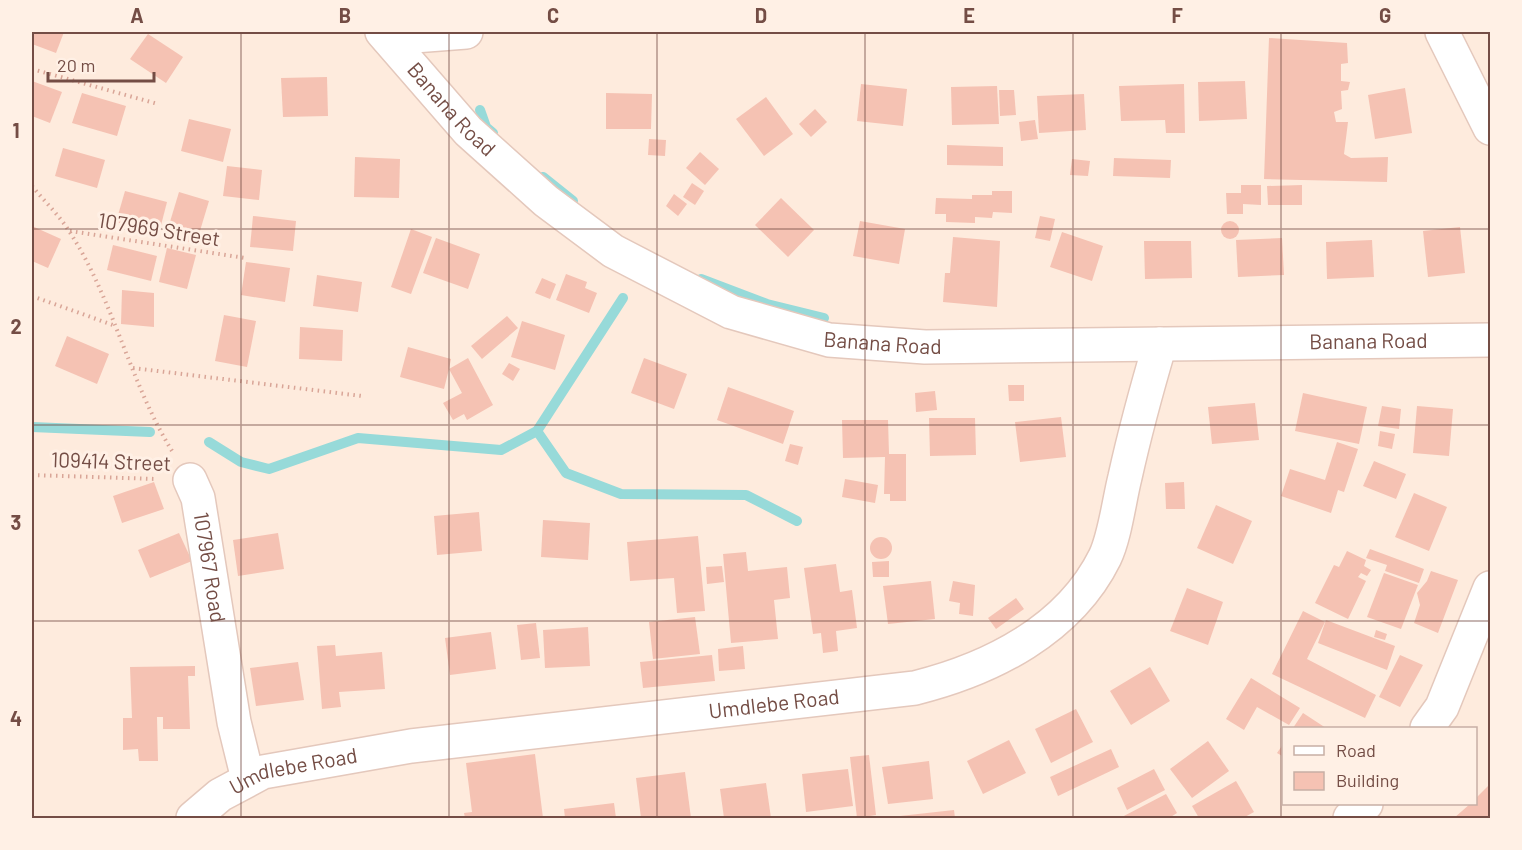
<svg xmlns="http://www.w3.org/2000/svg" width="1522" height="850" viewBox="0 0 1522 850" font-family="Barlow,sans-serif">
	<style>
		.lines { fill: none; stroke-linecap: round; stroke-linejoin: round }
		.stream { stroke: #97dad9; stroke-width: 10 }
		.building { fill: #f5c2b3 }
		.minor-casing { stroke: #e4c8bc; stroke-width: 36 }
		.path { stroke: #d9a597; stroke-width: 4; stroke-dasharray: 1.5 4.5; stroke-linecap: butt }
		.minor { stroke: #fff; stroke-width: 33 }
		.grid { fill: none; stroke: #744d45; stroke-width: 1.5; stroke-opacity: 0.55 }
		.labels { text-anchor: middle; stroke-width: 6; stroke-linejoin: round; paint-order: stroke }
		.street-label { font-size: 21px; fill: #744d45; stroke: #fff0e5 }
		.neatline { fill: none; stroke: #744d45; stroke-width: 2 }
		.grid-label { font-size: 20px; text-anchor: middle; font-weight: bold; fill: #744d45 }
	</style>
	<rect width="100%" height="100%" fill="#feebdd"/>
	<g class="lines">
		<!-- stream -->
		<g class="stream">
			<polyline points="480,110 486,127 493,133"/>
			<polyline points="543,177 573,201"/>
			<polyline points="701,279 767,304 824,318"/>
			<polyline points="32,427 150,432"/>
			<polyline points="537,431 566,473 621,494 746,495 797,521"/>
			<polyline points="209,442 241,462 269,469 358,438 501,450 537,431 623,298"/>
		</g>
	</g>
	<!-- building -->
	<g class="building">
		<polygon points="32,32 64,32 56,53 32,44"/>
		<polygon points="148,34 183,57 166,83 130,59"/>
		<polygon points="1269,38 1347,43 1348,63 1341,64 1341,81 1350,82 1348,90 1341,91 1342,109 1334,112 1336,122 1348,122 1344,154 1351,158 1388,157 1387,182 1264,179"/>
		<polygon points="327,77 328,116 283,117 281,78"/>
		<polygon points="32,81 62,92 50,123 32,116"/>
		<polygon points="1245,81 1247,119 1199,121 1198,82"/>
		<polygon points="861,84 907,89 903,126 857,121"/>
		<polygon points="1184,84 1185,133 1166,133 1165,120 1121,121 1119,86"/>
		<polygon points="997,86 999,124 952,125 951,87"/>
		<polygon points="1405,88 1412,133 1375,139 1368,95"/>
		<polygon points="999,90 1014,90 1016,115 1000,116"/>
		<polygon points="82,93 126,106 117,136 72,123"/>
		<polygon points="606,93 652,94 651,129 606,129"/>
		<polygon points="1084,94 1086,130 1039,133 1037,96"/>
		<polygon points="766,97 793,134 764,156 736,119"/>
		<polygon points="815,109 827,122 811,137 799,124"/>
		<polygon points="189,119 231,129 223,162 181,151"/>
		<polygon points="1035,120 1038,139 1021,141 1019,122"/>
		<polygon points="649,139 666,140 665,156 648,155"/>
		<polygon points="947,145 1003,147 1003,166 947,165"/>
		<polygon points="63,148 105,160 97,188 55,176"/>
		<polygon points="700,152 719,169 705,185 686,168"/>
		<polygon points="355,157 400,159 399,198 354,197"/>
		<polygon points="1114,158 1171,160 1170,178 1113,176"/>
		<polygon points="1072,159 1090,161 1088,176 1070,175"/>
		<polygon points="227,166 262,170 259,200 223,196"/>
		<polygon points="692,183 704,191 695,205 683,197"/>
		<polygon points="1241,185 1261,185 1261,205 1243,204 1243,214 1227,214 1226,193 1241,193"/>
		<polygon points="1302,185 1302,205 1268,205 1267,186"/>
		<polygon points="125,191 167,202 159,233 116,222"/>
		<polygon points="992,191 1012,191 1012,213 993,212 992,218 975,217 975,223 946,222 946,214 935,214 936,198 972,199 972,195 992,195"/>
		<polygon points="179,192 209,201 196,244 166,235"/>
		<polygon points="674,194 687,204 678,216 666,206"/>
		<polygon points="781,198 814,230 788,257 755,225"/>
		<polygon points="253,216 296,221 293,251 250,247"/>
		<polygon points="1040,216 1055,219 1050,241 1035,238"/>
		<circle cx="1230" cy="230" r="9"/>
		<polygon points="860,221 905,229 899,264 853,256"/>
		<polygon points="32,226 61,239 48,268 32,261"/>
		<polygon points="1460,227 1465,273 1428,277 1423,231"/>
		<polygon points="411,229 432,237 411,294 391,287"/>
		<polygon points="1062,232 1103,246 1092,281 1050,267"/>
		<polygon points="953,237 1000,241 997,307 943,302 945,273 950,273"/>
		<polygon points="436,238 480,254 468,289 423,273"/>
		<polygon points="1282,238 1284,275 1238,277 1236,240"/>
		<polygon points="1372,240 1374,277 1327,279 1326,242"/>
		<polygon points="1144,241 1191,241 1192,278 1145,279"/>
		<polygon points="113,245 157,256 151,281 107,270"/>
		<polygon points="167,248 196,255 187,289 159,282"/>
		<polygon points="246,262 290,268 285,302 241,295"/>
		<polygon points="566,274 587,282 585,288 597,293 589,313 556,300"/>
		<polygon points="317,275 362,282 358,312 313,306"/>
		<polygon points="542,278 556,284 550,299 535,293"/>
		<polygon points="122,290 154,293 154,327 121,324"/>
		<polygon points="224,315 256,321 247,367 215,361"/>
		<polygon points="507,316 518,328 482,359 471,346"/>
		<polygon points="522,321 565,335 555,370 511,357"/>
		<polygon points="300,327 343,330 342,361 299,359"/>
		<polygon points="67,336 109,354 97,384 55,366"/>
		<polygon points="408,347 451,359 449,369 468,358 493,405 467,420 464,414 453,420 443,403 462,393 449,369 444,389 400,377"/>
		<polygon points="644,358 687,374 674,409 631,393"/>
		<polygon points="509,363 520,369 513,381 502,374"/>
		<polygon points="1008,385 1024,385 1024,401 1009,401"/>
		<polygon points="728,387 794,411 783,444 717,420"/>
		<polygon points="935,391 937,410 916,412 915,393"/>
		<polygon points="1303,393 1367,407 1359,444 1295,431"/>
		<polygon points="1255,403 1259,440 1212,444 1208,407"/>
		<polygon points="1382,406 1401,409 1399,429 1378,426"/>
		<polygon points="1417,406 1453,409 1449,456 1413,453"/>
		<polygon points="1061,417 1066,457 1020,462 1015,422"/>
		<polygon points="929,418 975,418 976,455 930,456"/>
		<polygon points="842,420 888,420 889,454 906,454 906,501 890,501 890,494 884,494 885,457 843,458"/>
		<polygon points="1380,431 1395,434 1392,449 1378,446"/>
		<polygon points="1337,442 1358,449 1344,492 1338,490 1331,513 1281,496 1290,469 1325,480"/>
		<polygon points="790,444 803,447 798,465 785,461"/>
		<polygon points="1374,461 1406,474 1396,499 1363,486"/>
		<polygon points="845,479 878,485 875,503 842,497"/>
		<polygon points="154,482 164,509 122,523 113,496"/>
		<polygon points="1184,482 1185,509 1166,509 1165,483"/>
		<polygon points="1414,493 1447,507 1429,551 1395,537"/>
		<polygon points="1216,505 1252,521 1233,564 1197,548"/>
		<polygon points="479,512 482,551 437,555 434,516"/>
		<polygon points="543,520 590,523 588,560 541,557"/>
		<polygon points="179,533 192,561 150,578 138,550"/>
		<polygon points="278,533 284,569 238,576 233,540"/>
		<polygon points="698,536 705,611 677,613 674,578 630,581 627,542"/>
		<circle cx="881" cy="548" r="11"/>
		<polygon points="1370,549 1424,569 1419,583 1385,571 1387,565 1366,558"/>
		<polygon points="1347,551 1366,560 1364,566 1371,570 1367,576 1361,573 1358,577 1366,581 1348,619 1315,603 1334,565 1339,567"/>
		<polygon points="746,552 748,571 787,567 790,598 774,600 778,639 731,643 723,554"/>
		<polygon points="889,561 889,577 873,577 872,562"/>
		<polygon points="836,564 840,592 852,590 857,628 836,631 838,651 823,653 821,633 813,634 804,568"/>
		<polygon points="722,566 724,582 707,584 706,567"/>
		<polygon points="1431,571 1458,580 1438,633 1414,623 1420,605 1417,593 1427,581"/>
		<polygon points="1384,573 1418,585 1401,629 1367,617"/>
		<polygon points="931,581 935,619 888,624 883,586"/>
		<polygon points="953,581 975,585 973,616 959,614 960,603 949,601"/>
		<polygon points="1187,588 1223,602 1208,645 1170,631"/>
		<polygon points="1016,598 1024,609 996,629 988,618"/>
		<polygon points="1303,611 1325,622 1307,659 1376,695 1365,718 1272,674"/>
		<polygon points="695,617 700,654 653,659 649,622"/>
		<polygon points="1326,620 1395,646 1387,670 1318,643"/>
		<polygon points="536,623 540,658 521,660 517,625"/>
		<polygon points="588,627 590,666 545,668 543,630"/>
		<polygon points="1376,630 1387,634 1385,640 1374,637"/>
		<polygon points="491,632 496,669 450,675 445,638"/>
		<polygon points="335,645 336,656 382,652 385,689 339,692 341,707 322,709 317,646"/>
		<polygon points="743,646 745,669 719,671 718,649"/>
		<polygon points="712,655 715,681 643,688 640,662"/>
		<polygon points="1400,655 1423,665 1400,707 1379,697"/>
		<polygon points="298,662 304,700 256,706 250,668"/>
		<polygon points="195,666 195,676 188,676 190,729 163,729 163,717 157,717 158,761 139,761 138,749 123,750 123,718 132,718 130,667"/>
		<polygon points="1150,667 1170,701 1131,725 1110,691"/>
		<polygon points="1251,678 1300,708 1289,725 1257,707 1244,730 1226,719"/>
		<polygon points="1076,709 1093,742 1051,763 1035,729"/>
		<polygon points="1303,713 1326,728 1293,728"/>
		<polygon points="1009,740 1026,773 983,794 967,761"/>
		<polygon points="1208,741 1229,771 1192,798 1170,769"/>
		<polygon points="1284,743 1284,757 1277,753"/>
		<polygon points="1111,749 1119,767 1058,796 1050,777"/>
		<polygon points="535,754 543,818 465,818 464,813 472,812 466,763"/>
		<polygon points="869,755 876,815 857,818 850,757"/>
		<polygon points="929,761 933,799 888,804 882,767"/>
		<polygon points="848,769 853,806 806,812 802,774"/>
		<polygon points="1154,769 1165,790 1127,810 1117,788"/>
		<polygon points="685,772 691,818 641,818 636,778"/>
		<polygon points="1236,781 1254,812 1243,818 1199,818 1192,806"/>
		<polygon points="766,783 771,818 724,818 720,789"/>
		<polygon points="1489,785 1490,818 1454,818 1470,804 1476,804 1476,798"/>
		<polygon points="1166,794 1177,813 1169,818 1120,818"/>
		<polygon points="614,803 616,818 565,818 564,809"/>
		<polygon points="954,810 955,818 891,818 891,817"/>
	</g>
	<g class="lines">
		<defs>
			<g id="minor">
				<path id="s1" d="M382 32 468 131 546 201 613 251 731 312 829 340 925 347 1490 340"/>
				<polyline points="1442,32 1490,128"/>
				<polyline points="388,38 466,32"/>
				<path id="s2" d="M190 480 198 498 234 722 248 779"/>
				<polyline points="1427,728 1442,707 1490,588"/>
				<path id="s3" d="M193 818 220 795 263 772 411 746 915 688C991 669 1069 630 1105 557 1115 536 1119 501 1125 477 1135 432 1147 388 1160 344"/>
				<polyline points="1350,818 1366,804"/>
			</g>
		</defs>
		<!-- minor casing -->
		<use href="#minor" class="minor-casing"/>
		<!-- path -->
		<g class="path">
			<polyline points="32,69 158,104"/>
			<path d="M32 186C44 201 59 215 69 231 113 298 130 383 172 451"/>
			<polyline points="70,231 245,258"/>
			<polyline points="32,296 113,325"/>
			<polyline points="133,368 362,396"/>
			<polyline points="32,475 156,479"/>
		</g>
		<!-- minor -->
		<use href="#minor" class="minor"/>
	</g>
	<!-- grid -->
	<path class="grid" d="M241 32V818M449 32V818M657 32V818M865 32V818M1073 32V818M1281 32V818M32 229H1490M32 425H1490M32 621H1490"/>
	<g class="labels">
		<!-- street labels -->
		<g class="street-label">
			<text dy="7" stroke="none"><textPath href="#s1" startOffset="104">Banana Road</textPath></text>
			<text transform="translate(159 230) rotate(9)" y="7">107969 Street</text>
			<text dy="7" stroke="none"><textPath href="#s1" startOffset="608">Banana Road</textPath></text>
			<text dy="7" stroke="none"><textPath href="#s1" startOffset="1094">Banana Road</textPath></text>
			<text transform="translate(111 462) rotate(2)" y="7">109414 Street</text>
			<text dy="7" stroke="none"><textPath href="#s2" startOffset="90">107967 Road</textPath></text>
			<text dy="7" stroke="none"><textPath href="#s3" startOffset="600">Umdlebe Road</textPath></text>
			<text dy="7" stroke="none"><textPath href="#s3" startOffset="114">Umdlebe Road</textPath></text>
		</g>
	</g>
	<!-- border -->
	<rect width="1522" height="850" fill="none" stroke="#fff0e5" stroke-width="66"/>
	<!-- legend -->
	<rect x="1282" y="727" width="195" height="78" fill="#fff0e5" stroke="#c7afa5" stroke-width="1.5"/>
	<rect x="1294" y="746" width="30" height="9" fill="#ffffff" stroke="#c7afa5" stroke-width="1.5"/>
	<text x="1336" y="757" font-size="18" fill="#744d45">Road</text>
	<rect x="1294" y="772" width="30" height="18" fill="#f5c2b3" stroke="#c7afa5" stroke-width="1.5"/>
	<text x="1336" y="787" font-size="18" fill="#744d45">Building</text>
	<!-- scale -->
	<path d="M48 72v9h106v-9" fill="none" stroke="#744d45" stroke-width="3"/>
	<text x="57" y="72" font-size="18" fill="#744d45" stroke="#fff0e5" stroke-width="4.5" paint-order="stroke">20 m</text>
	<rect x="33" y="33" width="1456" height="784" class="neatline"/>
	<g class="grid-label">
		<text x="137" y="23">A</text>
		<text x="345" y="23">B</text>
		<text x="553" y="23">C</text>
		<text x="761" y="23">D</text>
		<text x="969" y="23">E</text>
		<text x="1177" y="23">F</text>
		<text x="1385" y="23">G</text>
		<text x="16" y="138">1</text>
		<text x="16" y="334">2</text>
		<text x="16" y="530">3</text>
		<text x="16" y="726">4</text>
	</g>
</svg>
